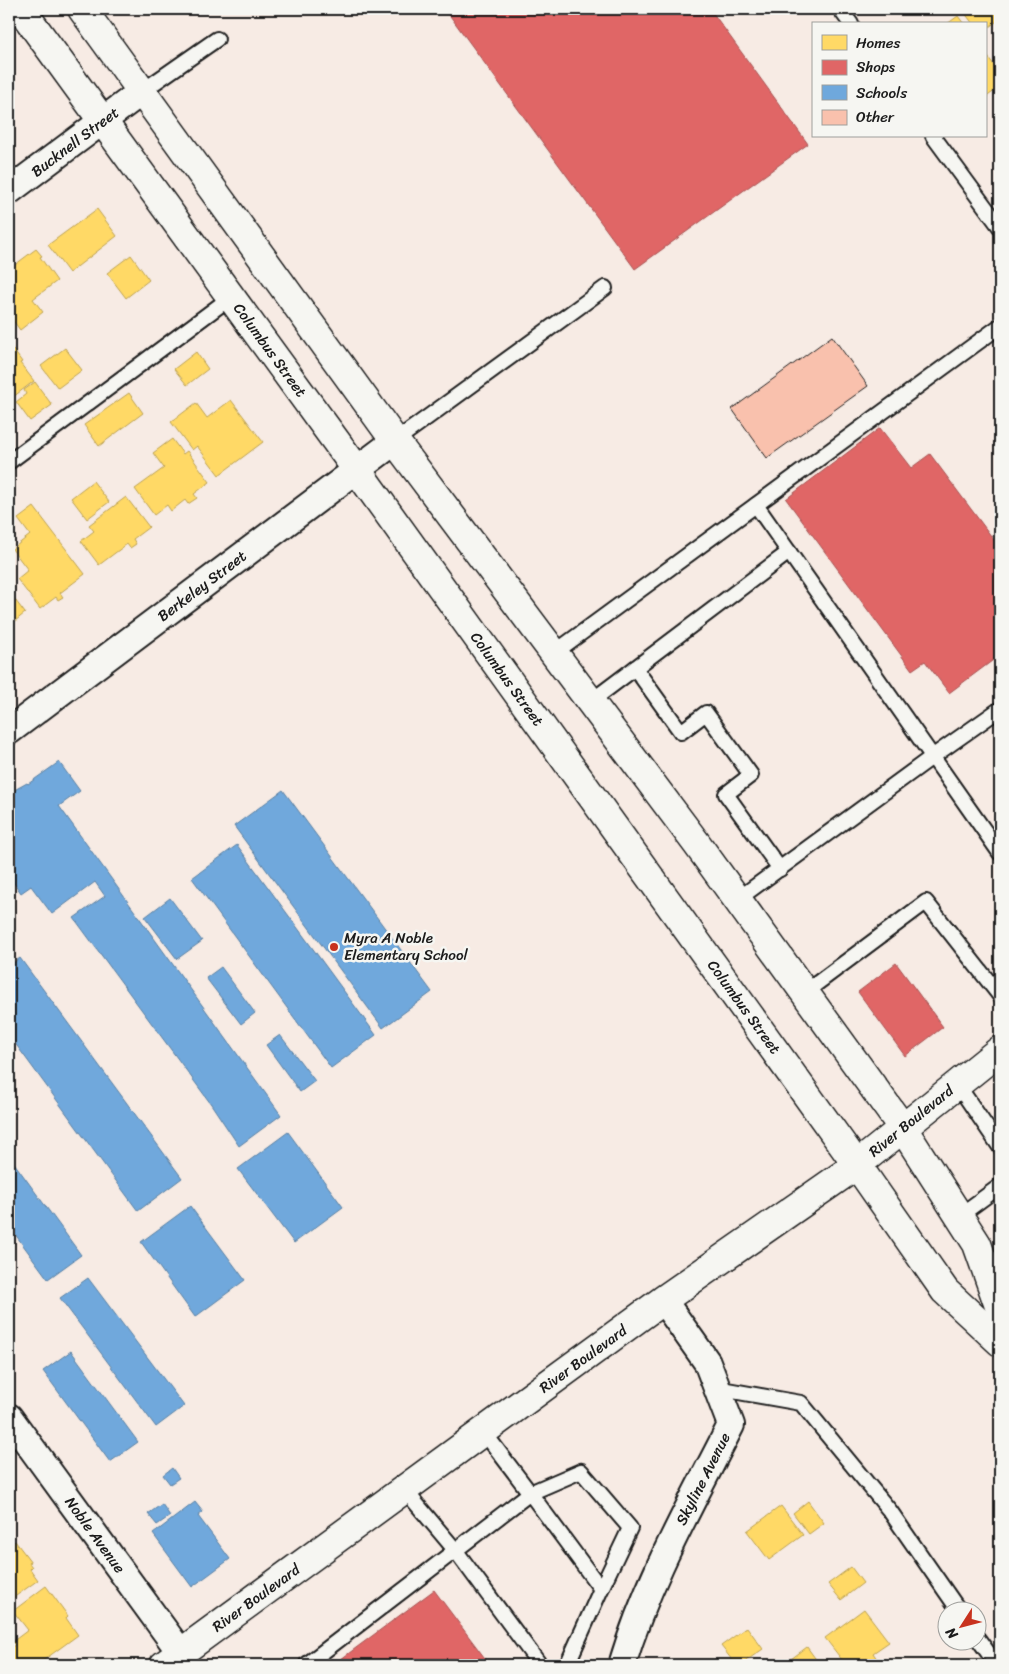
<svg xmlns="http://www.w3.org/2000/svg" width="1009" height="1674" viewBox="0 0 1009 1674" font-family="Sriracha,sans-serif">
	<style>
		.homes { fill: #ffd966; stroke: #bba050 }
		.shops { fill: #e06666; stroke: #a55050 }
		.schools { fill: #6fa8dc; stroke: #567ea2 }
		.building { fill: #f9c1ad; stroke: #1c1c1c }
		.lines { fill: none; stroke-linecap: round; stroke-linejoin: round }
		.lane-casing { stroke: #1c1c1c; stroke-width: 18 }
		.street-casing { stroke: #1c1c1c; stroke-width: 30 }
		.secondary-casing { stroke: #1c1c1c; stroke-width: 31 }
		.lane { stroke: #f6f6f2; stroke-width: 14 }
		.street { stroke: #f6f6f2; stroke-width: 26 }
		.secondary { stroke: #f6f6f2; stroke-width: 28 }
		.poi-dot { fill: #c8321e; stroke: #f6f6f2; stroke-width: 2 }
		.labels { text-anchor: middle; stroke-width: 5; stroke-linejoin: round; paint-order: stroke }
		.street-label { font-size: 15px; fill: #1c1c1c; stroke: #f6f6f2 }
		.poi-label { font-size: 15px; fill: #1c1c1c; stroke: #f6f6f2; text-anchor: start }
	</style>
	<rect width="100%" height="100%" fill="#f7ebe4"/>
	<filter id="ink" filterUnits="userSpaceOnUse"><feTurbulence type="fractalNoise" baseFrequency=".02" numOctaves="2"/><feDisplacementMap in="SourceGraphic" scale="10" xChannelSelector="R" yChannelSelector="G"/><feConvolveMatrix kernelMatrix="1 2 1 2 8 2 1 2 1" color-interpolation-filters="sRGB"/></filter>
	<g filter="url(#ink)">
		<!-- homes -->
		<g class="homes">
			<polygon points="962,9 1000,9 1000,19 985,30 985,24 973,24"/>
			<polygon points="958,16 964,24 947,24"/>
			<polygon points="985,53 1000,73 1000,87 985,98"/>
			<polygon points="97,209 117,236 69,273 48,245"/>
			<polygon points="36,249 42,256 40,257 57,281 33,299 43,312 20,330 9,315 9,273 14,269 12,267"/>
			<polygon points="131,255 149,280 126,298 107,273"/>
			<polygon points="9,344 22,362 20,363 34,381 13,397 9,391"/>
			<polygon points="65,348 82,370 58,388 41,366"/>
			<polygon points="196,352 208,369 187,385 174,369"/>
			<polygon points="35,382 52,405 30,421 16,402 26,394 24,390"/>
			<polygon points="129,393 143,413 99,446 84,425"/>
			<polygon points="231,400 263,442 219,475 197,446 192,450 171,422 196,403 207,418"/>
			<polygon points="172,439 183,454 187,451 210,482 194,494 197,498 188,504 185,500 171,511 167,505 154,515 135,489 164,468 153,453"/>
			<polygon points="93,481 109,502 87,519 71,498"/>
			<polygon points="126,497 149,527 133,539 136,544 130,548 127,544 99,565 81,541 94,531 89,525"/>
			<polygon points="34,507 85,574 60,593 63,597 58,600 56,597 40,609 17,579 28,570 12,549 30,535 18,519"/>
			<polygon points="9,592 25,613 9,626"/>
			<polygon points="808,1501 824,1523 809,1534 793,1513"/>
			<polygon points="781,1506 803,1535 769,1560 747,1531"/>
			<polygon points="9,1538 13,1543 15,1541 31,1562 29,1563 32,1567 30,1569 38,1580 9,1601"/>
			<polygon points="851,1567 863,1583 841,1600 828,1584"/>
			<polygon points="46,1586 68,1616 66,1618 78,1635 37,1665 9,1665 9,1649 15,1645 12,1642 28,1630 13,1611"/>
			<polygon points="864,1609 889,1642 873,1653 877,1659 868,1665 846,1665 825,1638"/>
			<polygon points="747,1627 763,1649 740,1665 736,1665 721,1646"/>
			<polygon points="807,1647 820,1665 783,1665"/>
		</g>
		<!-- shops -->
		<g class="shops">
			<polygon points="445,9 710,9 808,144 635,269"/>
			<polygon points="880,428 911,468 930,454 1000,548 1000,655 949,693 925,661 912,670 786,499"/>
			<polygon points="896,963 943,1027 905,1056 858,992"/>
			<polygon points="434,1590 490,1665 333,1665"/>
		</g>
		<!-- schools -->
		<g class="schools">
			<polygon points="59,762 80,791 59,806 281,1115 239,1146 211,1104 74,918 105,896 95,882 52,914 31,886 21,893 9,876 9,793 27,783 28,784"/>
			<polygon points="283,790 432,992 383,1028 234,826"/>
			<polygon points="237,845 376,1035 331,1068 192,878"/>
			<polygon points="170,898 202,941 177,959 145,917"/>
			<polygon points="20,958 182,1178 138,1211 9,1035 9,966"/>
			<polygon points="221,967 255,1013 241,1024 206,978"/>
			<polygon points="280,1035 315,1081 300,1092 266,1045"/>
			<polygon points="288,1132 343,1207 294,1243 238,1169"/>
			<polygon points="9,1156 81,1255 48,1279 9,1226"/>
			<polygon points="190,1206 245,1280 195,1317 141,1242"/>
			<polygon points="88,1278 184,1406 156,1427 60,1298"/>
			<polygon points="71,1351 138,1442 110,1462 43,1371"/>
			<polygon points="172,1468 179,1478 170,1484 163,1475"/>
			<polygon points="195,1502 203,1512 198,1516 230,1559 192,1587 153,1534"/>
			<polygon points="162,1504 170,1516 157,1525 148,1514"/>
		</g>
		<!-- building -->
		<polygon class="building" points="832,336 868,386 767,458 732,409"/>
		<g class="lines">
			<defs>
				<g id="lane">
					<polyline points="840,9 851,24"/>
					<polyline points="141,92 217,39"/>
					<polyline points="933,136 1000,227"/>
					<polyline points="395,441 605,288"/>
					<polyline points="9,462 231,297"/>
					<polyline points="756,505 1000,853"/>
					<polyline points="554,653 1000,326"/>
					<polyline points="635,668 681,732 706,713 751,775 726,794 780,869"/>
					<polyline points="590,702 789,552"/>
					<polyline points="738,899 932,757 1000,709"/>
					<polyline points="804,993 926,902 1000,996"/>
					<polyline points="957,1084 1000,1147"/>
					<polyline points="959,1216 1000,1186"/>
					<polyline points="716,1388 801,1403 890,1511 960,1612"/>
					<polyline points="483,1431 530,1493 581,1471 630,1528 601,1589"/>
					<polyline points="404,1489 456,1551 540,1665"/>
					<polyline points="976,1636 997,1665"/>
					<polyline points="306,1665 530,1493 601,1589 567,1665"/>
				</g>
				<g id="street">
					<polyline points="9,191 141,92"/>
					<polyline points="9,731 395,441"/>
					<polyline points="9,1417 181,1653"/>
					<path d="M622 1665C647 1581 691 1504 731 1425L707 1362 663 1300"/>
				</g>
				<g id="secondary">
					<polyline points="21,9 357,470 857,1165 945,1291 1000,1342"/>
					<polyline points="82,9 395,441 697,844 902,1127 977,1244 1000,1309"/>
					<polyline points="164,1665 663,1300 857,1165 1000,1050"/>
				</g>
			</defs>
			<!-- lane casing -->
			<use href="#lane" class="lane-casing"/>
			<!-- street casing -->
			<use href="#street" class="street-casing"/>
			<!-- secondary casing -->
			<use href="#secondary" class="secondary-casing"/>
			<!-- lane -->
			<use href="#lane" class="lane"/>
			<!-- street -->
			<use href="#street" class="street"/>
			<!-- secondary -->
			<use href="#secondary" class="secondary"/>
		</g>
	</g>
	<!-- markers -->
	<circle class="poi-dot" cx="334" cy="947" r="5"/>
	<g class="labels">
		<!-- street labels -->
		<g class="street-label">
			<text transform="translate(75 142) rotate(-37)" y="5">Bucknell Street</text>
			<text transform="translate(270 350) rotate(54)" y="5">Columbus Street</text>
			<text transform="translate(202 586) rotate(-37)" y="5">Berkeley Street</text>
			<text transform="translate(507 679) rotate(54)" y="5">Columbus Street</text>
			<text transform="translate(744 1007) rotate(54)" y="5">Columbus Street</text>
			<text transform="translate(911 1121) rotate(-39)" y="5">River Boulevard</text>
			<text transform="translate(583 1359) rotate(-36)" y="5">River Boulevard</text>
			<text transform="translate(703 1479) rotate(-63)" y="5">Skyline Avenue</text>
			<text transform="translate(95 1535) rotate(54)" y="5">Noble Avenue</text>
			<text transform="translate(256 1598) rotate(-36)" y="5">River Boulevard</text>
		</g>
		<!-- poi labels -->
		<g class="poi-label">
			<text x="344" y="943">Myra A Noble<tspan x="344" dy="17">Elementary School</tspan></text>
		</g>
	</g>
	<!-- margin -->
	<rect width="1009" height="1674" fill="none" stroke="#f6f6f2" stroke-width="30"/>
	<rect x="15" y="15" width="979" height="1644" fill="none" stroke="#1c1c1c" stroke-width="2" filter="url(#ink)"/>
	<!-- legend -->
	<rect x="812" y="22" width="175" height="115" fill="#f6f6f2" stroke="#9f9f9c"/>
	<rect x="822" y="35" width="25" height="15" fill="#ffd966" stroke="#9f9f9c"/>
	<text x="856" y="48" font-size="15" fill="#1c1c1c">Homes</text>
	<rect x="822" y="60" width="25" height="15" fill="#e06666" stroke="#9f9f9c"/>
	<text x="856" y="72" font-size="15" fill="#1c1c1c">Shops</text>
	<rect x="822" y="85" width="25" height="15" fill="#6fa8dc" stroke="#9f9f9c"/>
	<text x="856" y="98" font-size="15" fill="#1c1c1c">Schools</text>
	<rect x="822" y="110" width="25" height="15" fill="#f9c1ad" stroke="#9f9f9c"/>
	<text x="856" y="122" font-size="15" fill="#1c1c1c">Other</text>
	<!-- north arrow -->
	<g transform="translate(962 1626) rotate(234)"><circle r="24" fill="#f6f6f2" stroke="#9f9f9c"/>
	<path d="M0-4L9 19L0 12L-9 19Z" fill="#c8321e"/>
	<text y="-8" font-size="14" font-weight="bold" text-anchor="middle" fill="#1c1c1c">N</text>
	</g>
</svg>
